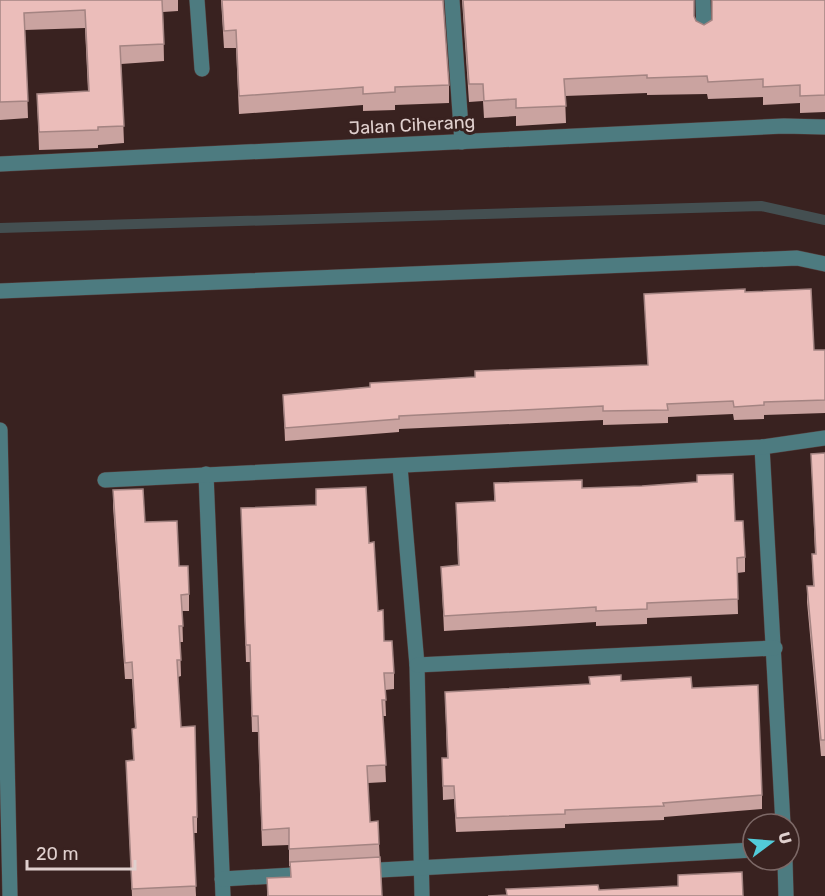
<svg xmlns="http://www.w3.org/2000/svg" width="825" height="896" viewBox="0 0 825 896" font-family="Rubik,sans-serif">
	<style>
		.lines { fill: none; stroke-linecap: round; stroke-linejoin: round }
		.stream { stroke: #444f51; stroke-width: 10 }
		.minor-casing { stroke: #543e3c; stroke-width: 16 }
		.minor { stroke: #4d7b80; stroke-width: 15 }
		.wall { fill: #caa3a0 }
		.building { fill: #ebbdba; stroke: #a48482; stroke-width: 1.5 }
		.labels { text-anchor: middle; stroke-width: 6; stroke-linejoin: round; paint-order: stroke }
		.street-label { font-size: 18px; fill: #e0d0ce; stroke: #392220 }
	</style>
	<rect width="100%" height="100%" fill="#392220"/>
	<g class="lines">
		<!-- stream -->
		<polyline class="stream" points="0,228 761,206 825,220"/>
		<defs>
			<g id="minor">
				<polyline points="197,0 202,69"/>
				<polyline points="452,0 462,142"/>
				<polyline points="703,0 704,33"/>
				<polyline points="0,164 784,126 825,127"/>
				<polyline points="0,291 797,258 825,264"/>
				<polyline points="0,430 10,896"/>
				<polyline points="762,447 783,824"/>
				<polyline points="400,467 417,665 422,896"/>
				<polyline points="206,474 223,896"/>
				<polyline points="105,480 762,447 825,438"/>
				<polyline points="417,665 775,648"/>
				<polyline points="785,860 786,896"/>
				<polyline points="361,871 753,850"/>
				<polyline points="222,879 310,874"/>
			</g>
		</defs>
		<!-- minor casing -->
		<use href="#minor" class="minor-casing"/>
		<!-- minor -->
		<use href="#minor" class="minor"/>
	</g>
	<!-- wall -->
	<g class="wall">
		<polygon points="0,0 178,0 178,11 163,12 164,61 121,64 124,143 98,145 98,148 39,150 37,94 88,91 85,28 25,30 28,118 0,120"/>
		<polygon points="221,0 443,0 449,85 449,103 395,105 395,110 363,111 363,105 239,114 236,48 224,48"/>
		<polygon points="462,0 694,0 694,16 696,21 704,25 825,0 825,112 800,113 800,103 763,105 763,97 708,99 707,94 647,95 647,93 565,96 566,123 516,126 516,116 484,118 483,101 469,102"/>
		<polygon points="745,292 814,350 825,350 825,413 764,415 764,419 734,420 733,414 668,417 668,423 603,425 603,420 399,429 399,432 285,441 283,395 475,377 648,365 644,294"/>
		<polygon points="825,453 825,756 821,756 807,602 807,586 813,586 812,554 815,554 811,454"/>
		<polygon points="494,483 582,488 735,521 745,557 745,572 737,573 738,614 647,618 647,624 596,626 596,622 444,631 441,567 458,566 456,503 494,502"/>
		<polygon points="316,489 369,543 378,611 384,641 394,673 394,689 385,690 386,716 383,716 386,782 368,783 370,822 379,844 382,896 267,896 267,878 290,877 290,866 289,866 289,845 262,846 258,732 252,732 250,662 246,662 241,508 316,505"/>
		<polygon points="113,490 145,522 179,566 189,594 189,611 182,611 183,642 180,642 181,676 178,677 181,727 197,817 197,833 193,833 196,896 132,896 126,761 133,760 132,729 135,729 132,679 125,679 113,506"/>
		<polygon points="621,681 692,688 762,795 762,809 664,817 664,820 565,824 565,828 456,832 454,799 443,800 442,758 447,758 445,692 589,684"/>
	</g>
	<!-- building -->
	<g class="building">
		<polygon points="0,0 162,0 164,44 120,46 124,126 98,127 98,130 39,132 37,94 89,91 85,10 24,13 28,101 0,102"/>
		<polygon points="222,0 443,0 449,85 395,87 395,92 363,94 363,87 239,96 236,30 224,31"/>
		<polygon points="463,0 694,0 694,16 696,21 704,25 712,20 712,0 825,0 825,95 800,96 800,85 763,87 763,79 708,82 707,76 647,78 647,75 564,79 566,106 516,108 516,99 484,101 483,84 469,84"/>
		<polygon points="745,289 745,292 811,289 814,350 825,350 825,400 764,402 764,405 734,407 733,401 667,404 668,410 603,411 603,406 399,416 399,419 285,428 283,395 370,387 370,383 475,377 475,371 648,365 644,294"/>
		<polygon points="825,453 825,740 821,740 807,586 814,586 812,554 816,554 811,454"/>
		<polygon points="733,474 735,521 743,521 745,557 737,558 738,599 647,603 647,609 596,611 596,607 444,616 441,567 459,565 456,503 495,501 494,483 582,480 582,488 642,486 697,482 697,475"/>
		<polygon points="366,487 369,543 374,542 378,611 383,610 384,641 392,641 394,673 384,673 386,700 382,700 386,765 367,766 370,822 378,821 379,844 289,849 289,828 262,830 258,716 252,716 250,645 246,645 241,508 316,505 316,489"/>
		<polygon points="143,489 145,522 177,521 179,566 188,566 189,594 181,595 183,626 179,626 181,660 177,660 181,727 195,726 197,817 193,817 196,886 132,889 126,761 134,760 132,729 136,728 132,662 125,663 113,490"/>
		<polygon points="621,675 621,681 691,677 692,688 758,685 762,795 663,803 664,806 565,810 565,814 456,818 454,786 443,786 442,758 448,758 445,692 590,684 589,677"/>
		<polygon points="380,857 382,896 268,896 267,878 291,877 290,862"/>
		<polygon points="742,872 743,896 488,896 507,895 506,889 598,885 599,890 678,886 678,875"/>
	</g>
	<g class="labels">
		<!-- street labels -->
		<g class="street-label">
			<text transform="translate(412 125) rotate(-3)" y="6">Jalan Ciherang</text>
		</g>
	</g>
	<!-- north arrow -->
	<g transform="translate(771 842) rotate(74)"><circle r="28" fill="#392220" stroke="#7c6866" stroke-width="1.5"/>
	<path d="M0-4.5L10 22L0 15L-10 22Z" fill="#52cbd9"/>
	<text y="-9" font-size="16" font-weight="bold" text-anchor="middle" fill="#e0d0ce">U</text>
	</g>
	<!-- scale -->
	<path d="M27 860v9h108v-9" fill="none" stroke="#e0d0ce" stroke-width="3"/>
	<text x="36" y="860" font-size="18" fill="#e0d0ce" stroke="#392220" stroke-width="4.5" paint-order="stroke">20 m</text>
</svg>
